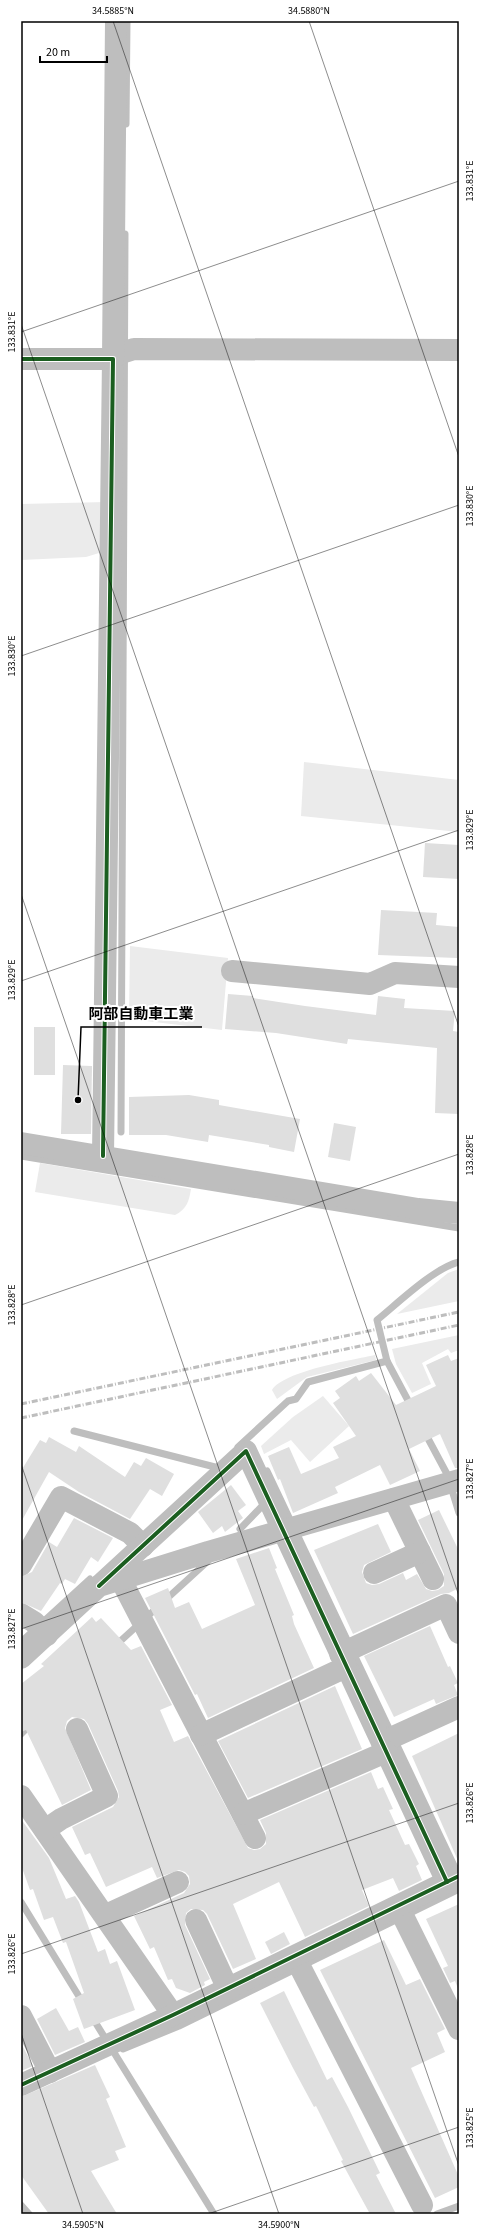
<svg xmlns="http://www.w3.org/2000/svg" width="480" height="2235" viewBox="0 0 480 2235" font-family="'Source Sans 3','Noto Sans JP',sans-serif">
	<style>
		.green { fill: #ebebeb }
		.lines { fill: none; stroke-linecap: round; stroke-linejoin: round }
		.stream { stroke: #bebebe; stroke-width: 7 }
		.building { fill: #dfdfdf }
		.minor { stroke: #bebebe; stroke-width: 22 }
		.rail { stroke: #bebebe; stroke-width: 3; stroke-dasharray: 6 2 1 2; stroke-linecap: butt }
		.cycleway-casing { stroke: #fff; stroke-width: 6 }
		.cycleway { stroke: #1b5e20; stroke-width: 4 }
		.ticks { fill: none; stroke: #000; stroke-width: 1; stroke-opacity: 0.45 }
		.leader { fill: none; stroke: #000; stroke-width: 1.5 }
		.callout-dot { fill: #000; stroke: #fff; stroke-width: 1.5 }
		.callout-label { font-size: 15px; text-anchor: middle; font-weight: bold; fill: #000; stroke: #fff; stroke-width: 4; stroke-linejoin: round; paint-order: stroke }
		.neatline { fill: none; stroke: #000; stroke-width: 1.5 }
		.ticks-label { font-size: 10px; text-anchor: middle; fill: #000 }
	</style>
	<rect width="100%" height="100%" fill="#fff"/>
	<!-- green -->
	<g class="green">
		<polygon points="106,502 103,544 99,553 86,557 21,560 21,504"/>
		<polygon points="304,762 459,780 459,832 301,816"/>
		<polygon points="130,946 228,958 222,1030 129,1019"/>
		<path d="M40 1163 191 1189C189 1201 187 1209 175 1215L35 1192Z"/>
		<polygon points="459,1269 459,1301 397,1314 448,1273"/>
		<polygon points="459,1335 459,1350 451,1353 448,1349 422,1363 431,1384 412,1393 396,1364 392,1349"/>
		<path d="M375 1355 376 1360 307 1377 277 1399 272 1390C284 1371 352 1360 375 1355Z"/>
		<polygon points="323,1396 349,1426 310,1462 291,1440 264,1454 261,1446 293,1417"/>
	</g>
	<g class="lines">
		<!-- stream -->
		<g class="stream">
			<polyline points="126,124 127,21"/>
			<polyline points="121,1132 125,234"/>
			<polyline points="21,1156 459,1228"/>
			<polyline points="387,1361 412,1408"/>
			<polyline points="74,1431 215,1467"/>
			<polyline points="424,1431 447,1474 459,1513"/>
			<path d="M238 1447 288 1401 296 1399 308 1382 387 1361 377 1320C398 1303 434 1268 459 1262"/>
			<polyline points="267,1471 458,1874"/>
			<polyline points="240,1529 266,1502"/>
			<polyline points="21,1642 90,1579"/>
			<polyline points="115,1646 208,1561"/>
			<polyline points="21,1734 31,1724"/>
			<polyline points="21,1902 83,2003"/>
			<polyline points="92,2017 214,2214"/>
			<polyline points="123,2049 179,2026 459,1889"/>
			<polyline points="21,2205 29,2214"/>
			<polyline points="437,2214 459,2206"/>
		</g>
	</g>
	<!-- building -->
	<g class="building">
		<polygon points="425,843 459,845 459,879 423,877"/>
		<polygon points="381,910 437,913 436,925 459,927 457,958 378,955"/>
		<polygon points="228,994 253,996 253,998 305,1006 376,1015 378,996 405,999 404,1008 455,1011 453,1031 459,1032 459,1114 435,1113 437,1048 348,1039 347,1044 276,1033 225,1029"/>
		<rect x="34" y="1027" width="21" height="48"/>
		<polygon points="63,1065 92,1066 91,1134 61,1134"/>
		<polygon points="189,1095 219,1100 219,1105 300,1119 294,1152 269,1147 269,1145 209,1135 208,1142 166,1135 129,1135 129,1097"/>
		<polygon points="334,1123 356,1127 350,1161 328,1157"/>
		<polygon points="448,1355 451,1361 459,1358 459,1468 455,1468 440,1434 409,1449 420,1471 390,1485 380,1465 335,1487 338,1493 293,1513 280,1479 278,1480 268,1456 289,1447 301,1474 339,1458 333,1447 356,1436 333,1403 340,1398 335,1391 356,1376 359,1381 371,1373 396,1405 436,1386 426,1365"/>
		<polygon points="49,1437 76,1452 79,1446 125,1477 134,1462 141,1466 146,1458 174,1474 162,1496 150,1489 130,1519 79,1492 49,1472 21,1522 21,1471 40,1440 46,1443"/>
		<polygon points="231,1485 246,1505 238,1511 243,1518 225,1532 222,1526 213,1533 198,1512"/>
		<polygon points="439,1510 459,1551 459,1588 449,1593 441,1594 353,1634 314,1550 378,1524 391,1552 364,1565 362,1572 366,1583 372,1585 379,1584 403,1573 406,1580 417,1574 426,1589 432,1591 438,1590 444,1586 444,1574 418,1520"/>
		<polygon points="74,1518 113,1538 98,1562 91,1557 75,1584 65,1579 62,1584 60,1583 41,1611 21,1602 21,1577 32,1572 49,1542 57,1547"/>
		<polygon points="269,1548 277,1568 275,1569 294,1615 292,1616 294,1624 314,1668 208,1718 197,1694 195,1695 145,1598 168,1588 175,1608 189,1602 202,1629 255,1605 236,1559"/>
		<polygon points="92,1617 96,1622 101,1618 131,1650 141,1646 172,1705 160,1710 174,1742 188,1736 248,1848 254,1850 260,1849 266,1844 266,1833 260,1820 371,1772 378,1789 383,1787 393,1809 389,1810 405,1845 409,1844 419,1864 416,1866 422,1880 399,1891 393,1878 362,1890 369,1906 305,1937 279,1882 233,1904 256,1959 233,1969 207,1914 203,1910 191,1909 186,1913 185,1925 210,1979 204,1982 205,1985 190,1993 176,1988 172,1979 168,1980 154,1947 150,1949 134,1916 184,1893 190,1884 189,1876 185,1872 179,1870 157,1878 152,1867 106,1887 90,1853 85,1855 72,1827 113,1807 119,1797 118,1791 88,1724 84,1719 72,1717 67,1721 65,1728 91,1790 62,1805 26,1730 21,1732 21,1684 44,1666 41,1664"/>
		<polygon points="430,1626 448,1667 450,1666 458,1683 454,1685 458,1695 436,1704 434,1699 394,1717 364,1656"/>
		<polygon points="335,1686 362,1749 248,1798 218,1741"/>
		<polygon points="459,1733 459,1863 412,1756"/>
		<polygon points="21,1819 49,1858 66,1899 75,1896 79,1902 98,1952 105,1949 110,1964 117,1961 135,2010 84,2029 73,1999 84,1993 66,1942 63,1943 53,1917 44,1920 33,1889 30,1890 21,1865"/>
		<polygon points="459,1904 459,1991 455,1981 450,1983 443,1968 448,1966 426,1919"/>
		<polygon points="284,1932 290,1944 271,1954 265,1942"/>
		<polygon points="384,1940 406,1985 420,1979 445,2029 437,2033 445,2052 411,2068 459,2177 459,2187 435,2198 320,1970"/>
		<polygon points="284,1991 327,2080 332,2077 348,2107 380,2173 376,2175 396,2214 370,2214 341,2161 343,2160 316,2106 314,2107 293,2068 260,2003"/>
		<polygon points="56,2008 69,2031 78,2027 85,2042 55,2055 37,2019"/>
		<polygon points="21,2043 33,2066 21,2071"/>
		<polygon points="95,2065 110,2097 106,2099 126,2147 115,2151 119,2160 91,2171 117,2214 49,2214 21,2175 21,2097"/>
	</g>
	<g class="lines">
		<!-- minor -->
		<g class="minor">
			<polyline points="21,359 113,359 103,1156"/>
			<polyline points="113,359 118,354 134,349 459,350"/>
			<polyline points="113,359 116,21"/>
			<polyline points="232,971 370,984 395,973 459,977"/>
			<polyline points="21,1143 418,1209 459,1213"/>
			<polyline points="394,1499 433,1579"/>
			<polyline points="21,1565 61,1497 130,1533 143,1546"/>
			<polyline points="374,1573 420,1552"/>
			<polyline points="121,1580 255,1838"/>
			<polyline points="99,1586 246,1451 447,1882"/>
			<polyline points="21,1614 34,1622 47,1635"/>
			<polyline points="340,1654 446,1605 459,1633"/>
			<polyline points="21,1658 99,1586 208,1552 459,1480"/>
			<polyline points="201,1735 346,1667"/>
			<polyline points="382,1742 459,1707"/>
			<polyline points="21,1796 173,2015"/>
			<polyline points="243,1814 386,1752"/>
			<polyline points="45,1830 61,1819 107,1796 77,1729"/>
			<polyline points="398,1906 459,2029"/>
			<polyline points="106,1915 178,1882"/>
			<polyline points="196,1920 228,1989"/>
			<polyline points="295,1957 422,2205"/>
			<polyline points="21,2016 50,2072"/>
			<polyline points="21,2085 173,2015 459,1876"/>
		</g>
		<!-- rail -->
		<g class="rail">
			<polyline points="21,1404 459,1312"/>
			<polyline points="21,1418 459,1325"/>
		</g>
		<defs>
			<g id="cycleway">
				<polyline points="21,359 113,359 103,1156"/>
				<polyline points="99,1586 246,1451 447,1882"/>
				<polyline points="21,2085 173,2015 459,1876"/>
			</g>
		</defs>
		<!-- cycleway casing -->
		<use href="#cycleway" class="cycleway-casing"/>
		<!-- cycleway -->
		<use href="#cycleway" class="cycleway"/>
	</g>
	<!-- ticks -->
	<path class="ticks" d="M113 21 459 1027M309 21 459 457M21 324 459 1596M21 332 459 181M21 656 459 505M21 894 459 2166M21 981 459 830M21 1305 459 1154M21 1464 279 2214M21 1629 459 1479M21 1954 459 1803M21 2033 83 2214M208 2214 459 2127"/>
	<!-- callouts -->
	<path class="leader" d="M78 1100L81 1027H202"/>
	<circle class="callout-dot" cx="78" cy="1100" r="4"/>
	<g class="callout-label">
		<text x="141" y="1019">阿部自動車工業</text>
	</g>
	<!-- border -->
	<rect width="480" height="2235" fill="none" stroke="#ffffff" stroke-width="44"/>
	<!-- scale -->
	<path d="M40 56v6h67v-6" fill="none" stroke="#000000" stroke-width="2"/>
	<text x="46" y="56" font-size="12" fill="#000000" stroke="#ffffff" stroke-width="3" paint-order="stroke">20 m</text>
	<rect x="22" y="22" width="436" height="2191" class="neatline"/>
	<g class="ticks-label">
		<text x="113" y="14">34.5885°N</text>
		<text x="309" y="14">34.5880°N</text>
		<text transform="translate(469 181) rotate(-90)" y="4">133.831°E</text>
		<text transform="translate(11 332) rotate(-90)" y="4">133.831°E</text>
		<text transform="translate(469 506) rotate(-90)" y="4">133.830°E</text>
		<text transform="translate(11 656) rotate(-90)" y="4">133.830°E</text>
		<text transform="translate(469 830) rotate(-90)" y="4">133.829°E</text>
		<text transform="translate(11 980) rotate(-90)" y="4">133.829°E</text>
		<text transform="translate(469 1155) rotate(-90)" y="4">133.828°E</text>
		<text transform="translate(11 1305) rotate(-90)" y="4">133.828°E</text>
		<text transform="translate(469 1479) rotate(-90)" y="4">133.827°E</text>
		<text transform="translate(11 1629) rotate(-90)" y="4">133.827°E</text>
		<text transform="translate(469 1803) rotate(-90)" y="4">133.826°E</text>
		<text transform="translate(11 1954) rotate(-90)" y="4">133.826°E</text>
		<text transform="translate(469 2128) rotate(-90)" y="4">133.825°E</text>
		<text x="83" y="2228">34.5905°N</text>
		<text x="279" y="2228">34.5900°N</text>
	</g>
</svg>
